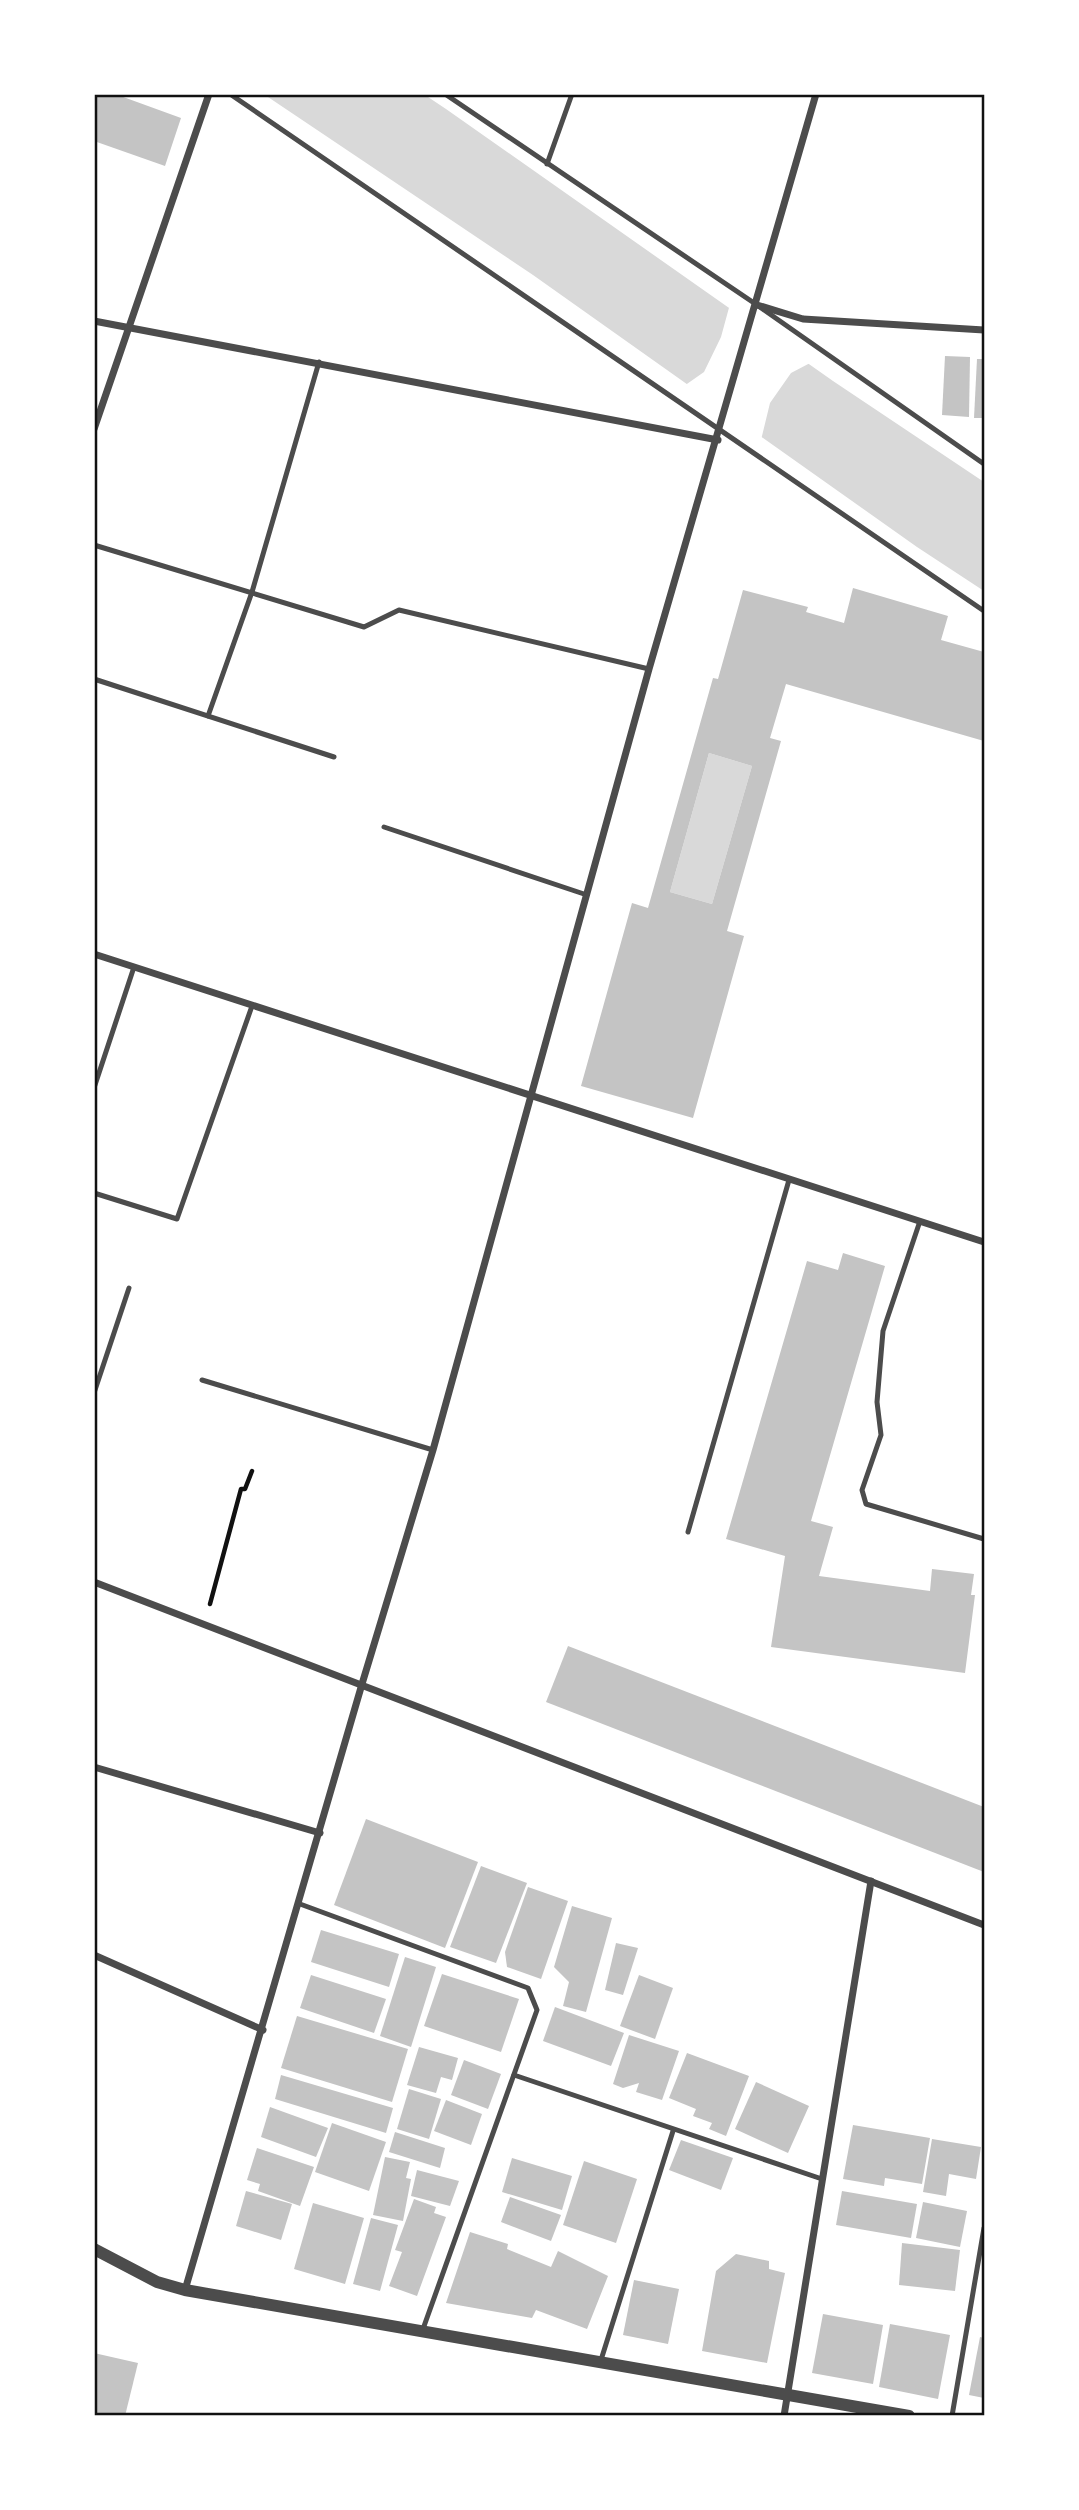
<svg xmlns="http://www.w3.org/2000/svg" width="1079" height="2510" viewBox="0 0 1079 2510" font-family="Barlow,sans-serif">
	<style>
		.water { fill: #d9d9d9 }
		.pier { fill: #fff }
		.building { fill: #c4c4c4; fill-rule: evenodd }
		.lines { fill: none; stroke-linecap: round; stroke-linejoin: round }
		.path { stroke: #111; stroke-width: 4.5 }
		.service { stroke: #4c4c4c; stroke-width: 5 }
		.minor { stroke: #4c4c4c; stroke-width: 7 }
		.tertiary { stroke: #4c4c4c; stroke-width: 12 }
		.neatline { fill: none; stroke: #111; stroke-width: 2.5 }
	</style>
	<rect width="100%" height="100%" fill="#fff"/>
	<!-- water -->
	<g class="water">
		<polygon points="265,95 425,95 446,109 833,381 984,482 984,591 917,547 533,275"/>
		<polygon points="709,753 752,766 712,904 670,892"/>
	</g>
	<!-- pier -->
	<polygon class="pier" points="730,304 812,362 791,373 770,403 761,440 684,386 704,372 721,337"/>
	<!-- building -->
	<g class="building">
		<polygon points="94,94 115,94 181,118 165,166 94,141"/>
		<polygon points="945,356 970,357 969,417 942,415"/>
		<polygon points="977,359 984,359 984,418 974,418"/>
		<path d="M853 588 948 616 941 640 984 652V741L786 684 770 738 781 741 727 931 744 936 693 1118 581 1086 632 903 648 908 713 678 718 679 743 590 808 607 806 612 844 623ZM709 753 752 766 712 904 670 892Z"/>
		<polygon points="843,1253 885,1266 811,1521 833,1527 819,1576 930,1591 932,1569 974,1574 971,1595 975,1595 965,1673 771,1647 785,1556 726,1539 807,1261 838,1270"/>
		<polygon points="568,1646 984,1807 984,1872 546,1702"/>
		<polygon points="366,1819 478,1862 445,1948 334,1905"/>
		<polygon points="481,1866 527,1883 496,1963 450,1947"/>
		<polygon points="528,1887 568,1901 541,1979 507,1967 505,1952"/>
		<polygon points="572,1906 612,1918 586,2012 563,2006 569,1982 554,1967"/>
		<polygon points="321,1930 399,1954 389,1987 311,1962"/>
		<polygon points="616,1943 638,1948 623,1995 605,1990"/>
		<polygon points="405,1957 436,1967 411,2047 380,2036"/>
		<polygon points="442,1974 519,1999 501,2052 424,2026"/>
		<polygon points="311,1975 386,1999 374,2033 300,2008"/>
		<polygon points="639,1975 673,1988 655,2039 620,2026"/>
		<polygon points="555,2007 624,2033 611,2066 543,2041"/>
		<polygon points="297,2016 408,2049 392,2102 281,2068"/>
		<polygon points="629,2035 679,2051 662,2100 636,2092 639,2083 623,2088 613,2084"/>
		<polygon points="419,2047 458,2058 452,2080 441,2077 436,2093 407,2085"/>
		<polygon points="687,2053 749,2076 726,2136 709,2129 712,2123 693,2116 696,2109 669,2098"/>
		<polygon points="464,2060 501,2074 488,2109 451,2095"/>
		<polygon points="281,2075 393,2108 386,2133 275,2099"/>
		<polygon points="756,2082 809,2106 788,2153 735,2129"/>
		<polygon points="409,2089 441,2099 429,2139 397,2129"/>
		<polygon points="446,2100 482,2114 471,2145 434,2131"/>
		<polygon points="270,2107 328,2128 316,2157 261,2137"/>
		<polygon points="332,2123 386,2142 369,2191 315,2172"/>
		<polygon points="853,2125 930,2138 922,2184 885,2178 884,2186 843,2179"/>
		<polygon points="395,2132 445,2148 440,2168 389,2152"/>
		<polygon points="932,2139 981,2147 976,2179 949,2174 946,2196 923,2192"/>
		<polygon points="681,2140 733,2158 721,2190 669,2170"/>
		<polygon points="257,2148 314,2167 300,2206 258,2191 260,2184 247,2180"/>
		<polygon points="385,2157 410,2162 406,2178 411,2179 403,2221 373,2215"/>
		<polygon points="512,2158 572,2176 562,2210 502,2192"/>
		<polygon points="584,2161 637,2179 616,2243 563,2225"/>
		<polygon points="417,2170 459,2181 450,2206 411,2196"/>
		<polygon points="246,2191 292,2204 281,2240 236,2226"/>
		<polygon points="842,2191 917,2204 911,2238 836,2225"/>
		<polygon points="510,2197 561,2215 551,2241 501,2222"/>
		<polygon points="414,2199 436,2207 434,2213 446,2217 417,2296 389,2286 402,2252 395,2250"/>
		<polygon points="923,2202 967,2211 960,2247 916,2238"/>
		<polygon points="313,2203 364,2218 345,2284 294,2269"/>
		<polygon points="371,2218 398,2225 380,2291 353,2284"/>
		<polygon points="470,2232 508,2244 507,2249 551,2267 558,2251 608,2276 587,2329 536,2310 532,2318 446,2303"/>
		<polygon points="902,2243 960,2250 955,2291 899,2285"/>
		<polygon points="736,2254 769,2261 769,2269 785,2273 767,2363 702,2351 716,2271"/>
		<polygon points="634,2280 679,2289 668,2344 623,2335"/>
		<polygon points="823,2314 883,2325 873,2384 812,2373"/>
		<polygon points="890,2324 950,2335 938,2399 879,2387"/>
		<polygon points="980,2337 984,2338 984,2398 969,2395"/>
		<polygon points="94,2353 138,2363 125,2416 94,2416"/>
	</g>
	<g class="lines">
		<!-- path -->
		<polyline class="path" points="210,1604 241,1489 245,1489 252,1471"/>
		<!-- service -->
		<g class="service">
			<polyline points="230,94 984,611"/>
			<polyline points="445,94 757,305 984,464"/>
			<polyline points="547,164 572,94"/>
			<polyline points="94,545 364,627 399,610 649,669"/>
			<polyline points="94,679 334,757"/>
			<polyline points="208,716 252,592 319,362"/>
			<polyline points="384,827 587,895"/>
			<polyline points="94,1088 134,967"/>
			<polyline points="94,1193 177,1219 252,1006"/>
			<polyline points="920,1221 883,1331 877,1402 881,1435 862,1490 866,1504 984,1539"/>
			<polyline points="202,1380 433,1450"/>
			<polyline points="94,1393 129,1288"/>
			<polyline points="688,1532 789,1180"/>
			<polyline points="300,1904 528,1988 537,2010 423,2329"/>
			<polyline points="514,2075 822,2179"/>
			<polyline points="601,2360 673,2131"/>
			<polyline points="952,2416 984,2228"/>
		</g>
		<!-- minor -->
		<g class="minor">
			<polyline points="757,305 803,319 984,330"/>
			<polyline points="94,321 718,440"/>
			<polyline points="94,429 209,94"/>
			<polyline points="94,954 984,1242"/>
			<polyline points="94,1582 984,1925"/>
			<polyline points="94,1767 320,1833"/>
			<polyline points="94,1955 263,2030"/>
			<polyline points="185,2290 362,1684 433,1450 649,669 816,94"/>
			<polyline points="784,2416 871,1881"/>
		</g>
		<!-- tertiary -->
		<polyline class="tertiary" points="94,2249 157,2282 185,2290 909,2416"/>
	</g>
	<!-- border -->
	<rect width="1079" height="2510" fill="none" stroke="#ffffff" stroke-width="192"/>
	<rect x="96" y="96" width="887" height="2318" class="neatline"/>
</svg>
